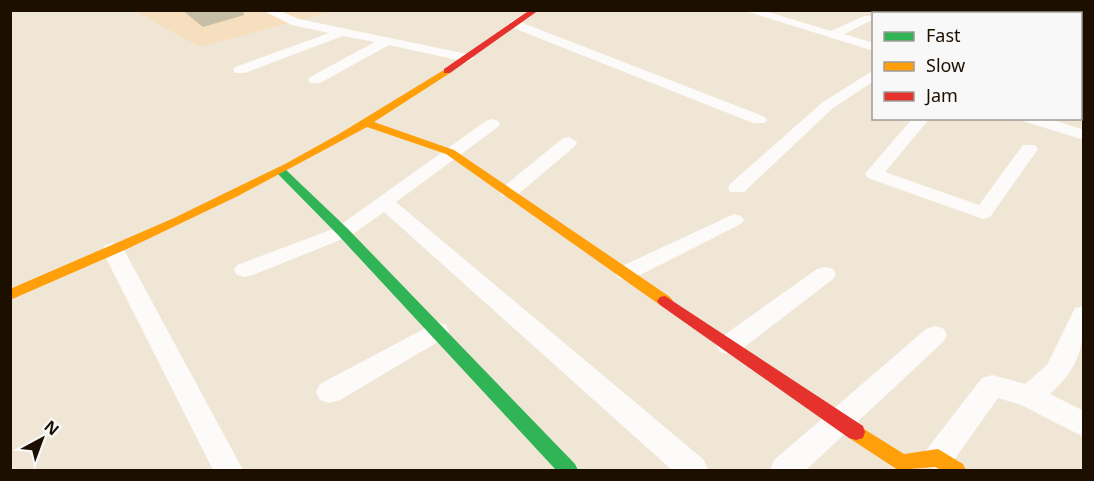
<svg xmlns="http://www.w3.org/2000/svg" width="1094" height="481" viewBox="0 0 1094 481" font-family="'Noto Sans',sans-serif">
	<style>
		.built { fill: #f5dfbe }
		.building { fill: #c6bea7 }
		.lines { fill: none; stroke-linecap: round; stroke-linejoin: round }
		.street { fill: #fdfbf9; fill-rule: evenodd }
		.fast { fill: #30b455; fill-rule: evenodd }
		.slow { fill: #ff9f0a; fill-rule: evenodd }
		.jam { fill: #e5322d; fill-rule: evenodd }
	</style>
	<rect width="100%" height="100%" fill="#f0e6d6"/>
	<!-- built -->
	<polygon class="built" points="135,11 333,11 200,47"/>
	<!-- building -->
	<polygon class="building" points="182,10 243,10 244,15 203,27"/>
	<g class="lines">
		<!-- street -->
		<g class="street">
			<polygon points="262,10 278,10 299,19 467,54 474,58 467,62 389,45 320,83 310,83 308,80 310,77 375,42 343,36 245,73 235,73 233,70 235,67 329,33 292,25"/>
			<polygon points="742,10 761,10 831,31 864,16 872,16 872,20 844,34 874,43 874,51"/>
			<polygon points="1058,10 1075,10 1071,14 1054,14"/>
			<polygon points="515,20 765,117 767,120 765,123 753,123 511,27 511,21"/>
			<polygon points="874,70 874,81 833,108 744,192 730,192 728,188 730,184 823,102"/>
			<rect x="1080" y="98" width="4" height="9"/>
			<polygon points="913,118 930,118 885,172 979,205 1023,145 1035,145 1038,149 990,217 983,219 868,178 865,174 868,170"/>
			<polygon points="1021,118 1047,118 1084,130 1084,140 1023,121"/>
			<polygon points="492,119 498,121 500,124 498,127 396,202 704,460 708,470 672,470 384,212 350,236 253,275 245,277 237,275 234,270 237,265 336,228 486,121"/>
			<polygon points="569,137 577,142 575,146 516,196 502,196 500,192 502,188 563,138"/>
			<polygon points="734,214 741,216 744,220 741,224 634,278 626,280 618,278 615,273 618,268"/>
			<polygon points="113,243 121,245 124,250 243,470 213,470 102,250 105,245"/>
			<polygon points="825,267 833,269 836,274 833,279 738,352 729,354 720,352 716,345 720,338 817,269"/>
			<path d="M1084 306C1084 345 1081 366 1050 394L1084 411V437L1021 405 998 398 949 467 940 470 927 467 923 458 927 449 982 378 992 375 1025 384 1047 365 1075 308Z"/>
			<polygon points="437,322 446,325 449,331 446,337 340,400 330,403 320,400 316,392 320,384"/>
			<polygon points="935,326 944,329 947,335 944,341 806,470 770,470 774,460 926,329"/>
		</g>
		<!-- fast -->
		<polygon class="fast" points="280,167 284,168 348,229 575,464 578,470 556,470 338,235 276,172 274,170"/>
		<!-- slow -->
		<g class="slow">
			<polygon points="949,10 961,10 968,14 956,14"/>
			<polygon points="447,68 451,71 450,73 374,122 454,150 670,297 673,301 670,305 660,305 446,154 367,127 238,196 127,249 10,300 10,289 174,218 285,164 339,134"/>
			<polygon points="856,424 904,454 938,449 963,464 966,470 941,470 935,467 898,470 849,438 847,432 849,426"/>
		</g>
		<!-- jam -->
		<g class="jam">
			<polygon points="530,10 539,10 450,73 444,73 444,69"/>
			<rect x="1080" y="37" width="4" height="4"/>
			<polygon points="665,296 863,426 865,432 863,438 856,440 849,438 660,305 657,301 660,297"/>
		</g>
	</g>
	<!-- border -->
	<rect width="1094" height="481" fill="none" stroke="#1d0f00" stroke-width="24"/>
	<!-- legend -->
	<rect x="872" y="12" width="210" height="108" fill="#f8f8f8" stroke="#a09b95" stroke-width="1.5"/>
	<rect x="884" y="32" width="30" height="9" fill="#30b455" stroke="#a09b95" stroke-width="1.5"/>
	<text x="926" y="42" font-size="18" fill="#1d0f00">Fast</text>
	<rect x="884" y="62" width="30" height="9" fill="#ff9f0a" stroke="#a09b95" stroke-width="1.5"/>
	<text x="926" y="72" font-size="18" fill="#1d0f00">Slow</text>
	<rect x="884" y="92" width="30" height="9" fill="#e5322d" stroke="#a09b95" stroke-width="1.5"/>
	<text x="926" y="102" font-size="18" fill="#1d0f00">Jam</text>
	<!-- north arrow -->
	<g transform="translate(42 439) rotate(41)" stroke="#f8f8f8" stroke-width="4.5" paint-order="stroke">
	<path d="M0-4.5L10 22L0 15L-10 22Z" fill="#1d0f00"/>
	<text y="-9" font-size="16" font-weight="bold" text-anchor="middle" fill="#1d0f00">N</text>
	</g>
</svg>
